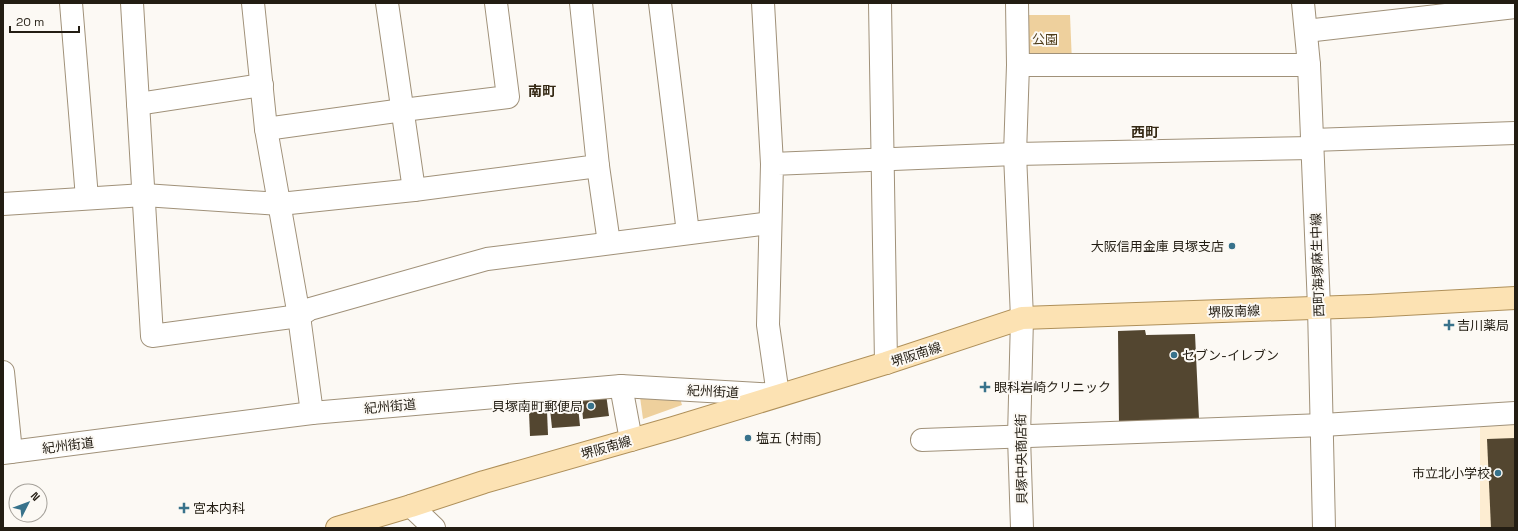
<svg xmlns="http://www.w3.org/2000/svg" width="1518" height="531" viewBox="0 0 1518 531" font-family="'Space Grotesk','Noto Sans JP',sans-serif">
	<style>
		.built { fill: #fdedd2 }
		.green { fill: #eed09d }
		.building { fill: #534630 }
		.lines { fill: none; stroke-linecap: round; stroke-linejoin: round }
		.minor-casing { stroke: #a09179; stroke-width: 24 }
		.major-casing { stroke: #af905a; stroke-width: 24 }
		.minor { stroke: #fff; stroke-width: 22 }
		.major { stroke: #fce2b3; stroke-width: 22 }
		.poi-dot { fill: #38728b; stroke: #fcf9f4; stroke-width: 1.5 }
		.labels { text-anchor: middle; stroke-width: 4; stroke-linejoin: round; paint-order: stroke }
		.park-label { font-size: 13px; fill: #4d3b19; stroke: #fcf9f4 }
		.poi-label { font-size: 13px; fill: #231d13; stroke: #fcf9f4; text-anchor: start }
		.street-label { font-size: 13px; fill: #231d13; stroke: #fcf9f4 }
		.neighbourhood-label { font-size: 14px; font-weight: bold; fill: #352914; stroke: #fcf9f4 }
	</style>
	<rect width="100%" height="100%" fill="#fcf9f4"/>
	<!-- built -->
	<polygon class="built" points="1515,424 1515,528 1480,528 1480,426"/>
	<!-- green -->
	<g class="green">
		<polygon points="1019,15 1070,15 1072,63 1019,64"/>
		<polygon points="679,395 682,405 643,419 640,397"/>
	</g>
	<!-- building -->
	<g class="building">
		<polygon points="1145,330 1146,335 1195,334 1199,419 1119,425 1118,331"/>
		<polygon points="606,394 609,416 583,419 581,397"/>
		<polygon points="577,397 580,426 552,428 549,399"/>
		<polygon points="547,411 548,435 530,436 529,412"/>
		<polygon points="1515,438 1515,528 1491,528 1487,439"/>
	</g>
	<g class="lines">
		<defs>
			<g id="minor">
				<polyline points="71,3 87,198"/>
				<polyline points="132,3 152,336 299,316 310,309 487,259 770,223"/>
				<polyline points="253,3 266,129 299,316 312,413"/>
				<polyline points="387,3 414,190"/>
				<polyline points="660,3 688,233"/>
				<polyline points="763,3 772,164"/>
				<polyline points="880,3 886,363"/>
				<polyline points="1017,3 1018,65 1015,154 1022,318 1019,437 1022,528"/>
				<polyline points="1303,3 1309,65 1319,307 1324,528"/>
				<polyline points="1306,31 1515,7"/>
				<polyline points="1018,65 1309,65"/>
				<polyline points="138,104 262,85"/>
				<polyline points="266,129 403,110 508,97 496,3"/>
				<polyline points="1312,140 1515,133"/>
				<polyline points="598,166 609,243"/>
				<polyline points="3,204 144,195 280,204 414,190 598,166 581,3"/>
				<polyline points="3,372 11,452"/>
				<polyline points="621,386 631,440"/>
				<polyline points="922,440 1323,425 1515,413"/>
				<polyline points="3,453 312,413 621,386 778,395 768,325 772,164 1015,154 1312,148"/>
				<polyline points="411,506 434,528"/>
			</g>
			<polyline id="major" points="337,528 411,506 484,482 673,428 886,363 1022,318 1369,306 1515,298"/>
		</defs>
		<!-- minor casing -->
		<use href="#minor" class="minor-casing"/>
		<!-- major casing -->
		<use href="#major" class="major-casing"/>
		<!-- minor -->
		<use href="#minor" class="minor"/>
		<!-- major -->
		<use href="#major" class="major"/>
	</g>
	<!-- markers -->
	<g class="poi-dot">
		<circle cx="1232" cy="246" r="4"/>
		<path d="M1447 319h4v4h4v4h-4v4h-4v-4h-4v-4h4z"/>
		<circle cx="1174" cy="355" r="4"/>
		<path d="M983 381h4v4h4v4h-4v4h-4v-4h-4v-4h4z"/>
		<circle cx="591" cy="406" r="4"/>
		<circle cx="748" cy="438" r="4"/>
		<circle cx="1498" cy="473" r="4"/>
		<path d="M182 502h4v4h4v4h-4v4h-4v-4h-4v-4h4z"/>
	</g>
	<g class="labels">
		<!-- park labels -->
		<g class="park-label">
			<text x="1045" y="44">公園</text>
		</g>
		<!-- poi labels -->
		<g class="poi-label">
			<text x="1224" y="251" text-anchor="end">大阪信用金庫 貝塚支店</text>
			<text x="1457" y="330">吉川薬局</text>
			<text x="1182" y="360">セブン-イレブン</text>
			<text x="994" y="392">眼科岩崎クリニック</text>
			<text x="583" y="411" text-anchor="end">貝塚南町郵便局</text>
			<text x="756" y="443">塩五 (村雨)</text>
			<text x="1490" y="478" text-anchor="end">市立北小学校</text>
			<text x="193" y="513">宮本内科</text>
		</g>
		<!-- street labels -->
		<g class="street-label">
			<text transform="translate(1317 265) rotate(-92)" y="5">西町海塚麻生中線</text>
			<text transform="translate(1234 311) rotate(-2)" y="5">堺阪南線</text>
			<text transform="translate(916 354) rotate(-18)" y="5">堺阪南線</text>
			<text transform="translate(713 391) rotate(3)" y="5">紀州街道</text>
			<text transform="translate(390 406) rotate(-5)" y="5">紀州街道</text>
			<text transform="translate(68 445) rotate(-7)" y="5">紀州街道</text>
			<text transform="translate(606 447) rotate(-16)" y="5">堺阪南線</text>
			<text transform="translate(1021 459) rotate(-91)" y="5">貝塚中央商店街</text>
		</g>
		<!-- neighbourhood labels -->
		<g class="neighbourhood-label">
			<text x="542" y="96">南町</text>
			<text x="1145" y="137">西町</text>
		</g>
	</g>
	<!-- border -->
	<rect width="1518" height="531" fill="none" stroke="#231d13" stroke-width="8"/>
	<!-- north arrow -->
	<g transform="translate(28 503) rotate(48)"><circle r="19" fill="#fcf9f4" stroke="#a5a19a"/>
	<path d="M0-3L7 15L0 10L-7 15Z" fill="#38728b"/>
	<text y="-6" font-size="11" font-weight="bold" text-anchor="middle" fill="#231d13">N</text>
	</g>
	<!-- scale -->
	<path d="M10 26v6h69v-6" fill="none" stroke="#231d13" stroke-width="2"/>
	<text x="16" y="26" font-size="12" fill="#231d13" stroke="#fcf9f4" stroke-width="3" paint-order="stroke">20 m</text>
</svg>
